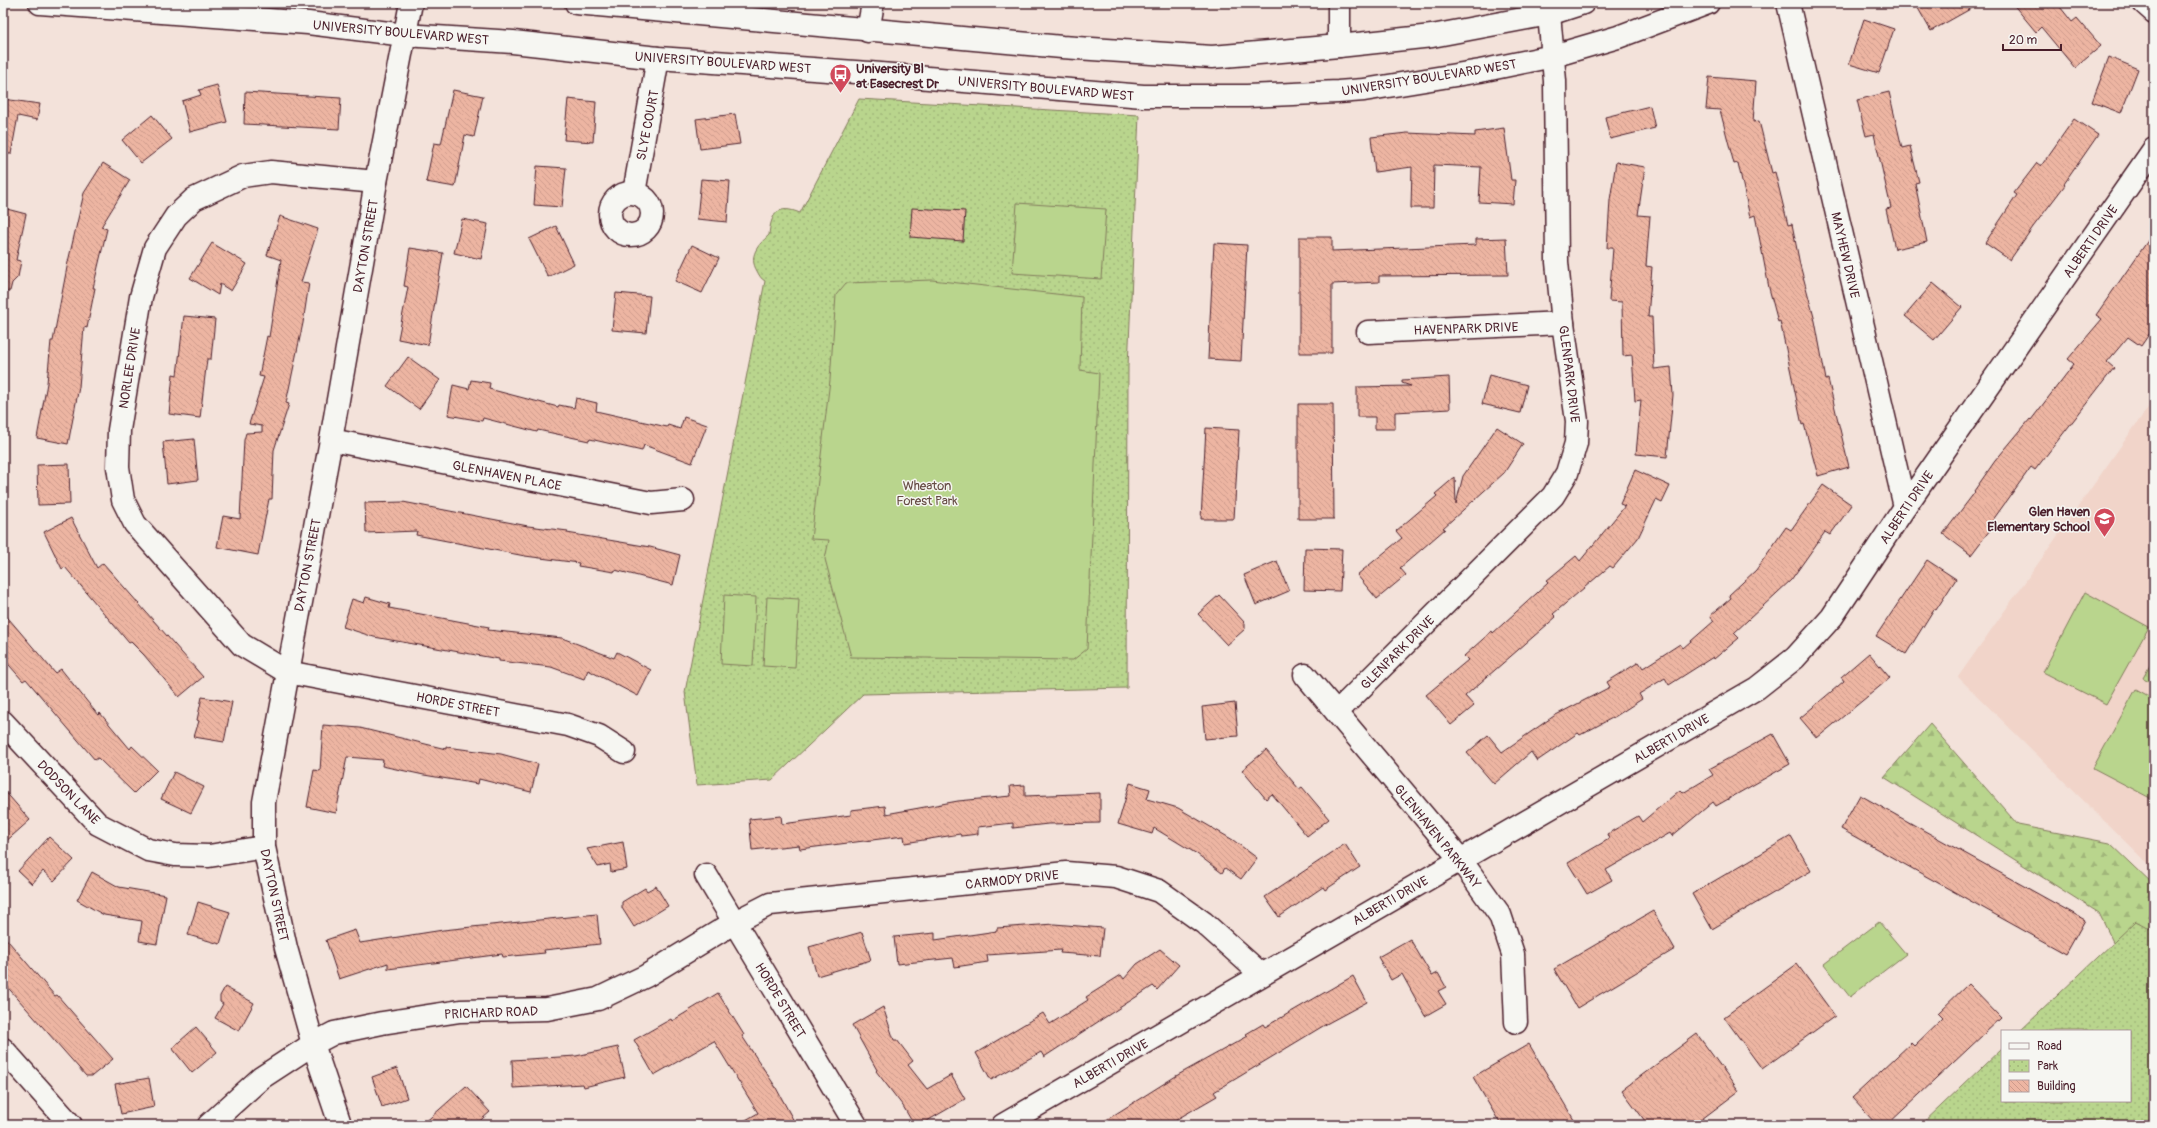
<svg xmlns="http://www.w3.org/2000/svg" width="2157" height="1128" viewBox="0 0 2157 1128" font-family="Pangolin,sans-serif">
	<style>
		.built { fill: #f1d4c9 }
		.forest { fill: url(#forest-firs); stroke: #827a5c }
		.park { fill: url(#park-dots); stroke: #827a5c }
		.garden { fill: #b9d58d; stroke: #827a5c }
		.building { fill: url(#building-back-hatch); stroke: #4a1f2b }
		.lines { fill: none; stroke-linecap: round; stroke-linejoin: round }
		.street-casing { stroke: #4a1f2b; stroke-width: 25 }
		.secondary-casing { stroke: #4a1f2b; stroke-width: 25 }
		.primary-casing { stroke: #4a1f2b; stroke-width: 25 }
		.street { stroke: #f6f6f2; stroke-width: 22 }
		.secondary { stroke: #f6f6f2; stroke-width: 22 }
		.primary { stroke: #f6f6f2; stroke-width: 22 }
		.labels { text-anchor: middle; stroke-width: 3; stroke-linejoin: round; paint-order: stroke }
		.street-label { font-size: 13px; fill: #4a1f2b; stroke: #f6f6f2 }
		.poi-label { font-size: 13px; font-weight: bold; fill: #4a1f2b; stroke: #f6f6f2; text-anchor: start }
		.park-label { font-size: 13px; fill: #664c44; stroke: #f6f6f2 }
	</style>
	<defs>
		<pattern id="forest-firs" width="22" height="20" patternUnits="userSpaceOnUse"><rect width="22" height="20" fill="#b9d58d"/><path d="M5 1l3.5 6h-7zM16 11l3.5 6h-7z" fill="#a1b67a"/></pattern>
		<pattern id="park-dots" width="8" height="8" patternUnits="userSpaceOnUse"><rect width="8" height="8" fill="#b9d58d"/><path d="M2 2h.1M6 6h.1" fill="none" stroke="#a1b67a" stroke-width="1.8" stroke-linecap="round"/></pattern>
		<pattern id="building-back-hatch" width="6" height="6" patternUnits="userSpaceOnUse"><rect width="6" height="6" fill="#edb5a2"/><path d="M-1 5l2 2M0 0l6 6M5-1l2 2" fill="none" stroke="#cd9b8c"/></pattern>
	</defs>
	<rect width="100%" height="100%" fill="#f3e2da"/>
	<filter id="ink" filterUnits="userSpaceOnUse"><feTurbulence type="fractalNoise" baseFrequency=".025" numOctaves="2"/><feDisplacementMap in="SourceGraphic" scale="8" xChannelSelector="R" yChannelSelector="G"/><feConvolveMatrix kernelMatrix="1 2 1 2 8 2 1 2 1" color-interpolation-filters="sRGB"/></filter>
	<g filter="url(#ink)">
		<!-- built -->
		<polygon class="built" points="2154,399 2154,870 1958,677"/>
		<!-- forest -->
		<polygon class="forest" points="1930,724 2018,825 2110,843 2154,885 2154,1125 2002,1101 2130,1101 2130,1031 2115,946 2099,913 1884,777"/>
		<!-- park -->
		<g class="park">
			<path d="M859 99 1139 115 1128 367 1127 688 863 694 772 780 697 785 685 692 765 281C761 279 759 275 757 271 748 256 758 245 769 235 771 213 778 204 800 213Z"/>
			<polygon points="2154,658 2154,683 2143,678"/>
			<polygon points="2136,921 2154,931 2154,1125 1921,1125 2002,1048 2002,1101 2130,1101 2130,1031 2020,1031"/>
		</g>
		<!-- garden -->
		<g class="garden">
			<polygon points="1017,203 1106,209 1101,279 1012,273"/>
			<polygon points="932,280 1082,297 1080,370 1099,373 1087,649 1073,660 851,657 825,559 829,540 811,539 830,380 836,295 846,283"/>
			<polygon points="2085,592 2149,627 2106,704 2043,672"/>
			<polygon points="724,595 756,597 753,666 721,664"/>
			<polygon points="767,597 799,599 795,668 763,666"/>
			<polygon points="2136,689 2154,699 2154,800 2093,768"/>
			<polygon points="1879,922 1906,954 1850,997 1824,964"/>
		</g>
		<!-- building -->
		<g class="building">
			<polygon points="1915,3 1981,3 1931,31"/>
			<polygon points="2012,3 2057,3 2072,22 2077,18 2101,46 2075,68 2041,27 2036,32"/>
			<polygon points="1864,19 1894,29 1879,73 1849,64"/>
			<polygon points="2109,57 2138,69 2121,113 2092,102"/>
			<polygon points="1709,77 1756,81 1753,122 1759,121 1772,173 1775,172 1788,225 1792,224 1800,265 1815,321 1826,380 1828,379 1849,467 1818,476 1804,424 1802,425 1780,321 1778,322 1769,288 1755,215 1750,217 1738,163 1734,164 1720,110 1706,109"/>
			<polygon points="217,85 227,122 190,132 182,101 201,95 199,90"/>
			<polygon points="453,90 483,96 474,137 465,135 455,187 426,182 434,143 441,144"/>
			<polygon points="245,92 341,98 339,129 244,124"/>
			<polygon points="1889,92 1902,148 1910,146 1919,182 1915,183 1927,242 1895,249 1886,209 1891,208 1874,134 1866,136 1857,100"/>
			<polygon points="3,99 40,104 37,120 18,116 11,154 3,154"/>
			<polygon points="568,99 596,102 593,142 564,140"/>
			<polygon points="1650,106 1655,128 1610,139 1605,117"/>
			<polygon points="735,114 740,144 700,149 696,119"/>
			<polygon points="152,115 172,139 141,163 122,140"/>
			<polygon points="2074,119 2098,135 2064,184 2065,185 2033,227 2010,260 1985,243 2017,195 2014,193 2037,163 2041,166"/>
			<polygon points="1504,128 1511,180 1515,180 1513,204 1479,202 1481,167 1434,165 1433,208 1411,208 1412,167 1375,172 1371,137 1407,133 1475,136 1475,132"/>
			<polygon points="1616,162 1645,167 1638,215 1650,216 1646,266 1652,267 1648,317 1652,317 1654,369 1671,367 1673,395 1667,457 1636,454 1641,400 1635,401 1632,355 1623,356 1622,302 1609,301 1613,248 1607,248 1610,200"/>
			<polygon points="103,163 130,180 101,227 107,229 93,288 95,288 87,328 84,327 79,387 68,444 37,438 47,383 51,341 53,341 68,262 84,193"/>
			<polygon points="537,166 566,168 562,207 534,205"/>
			<polygon points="701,179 730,181 727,222 697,219"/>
			<polygon points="3,208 26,214 16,260 21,261 18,277 12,283 10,291 3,292"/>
			<polygon points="912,208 965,211 963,241 910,237"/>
			<polygon points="280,216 318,229 301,282 309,283 303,323 286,403 289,404 274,450 272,499 269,499 258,555 217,547 223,516 240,519 244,440 246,433 262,432 262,426 249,424 264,377 259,376 267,336 269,337 281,260 267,255"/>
			<polygon points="462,219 488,224 481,259 454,253"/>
			<polygon points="556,226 574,264 548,277 529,239"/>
			<polygon points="2154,232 2154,327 2141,346 2128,337 2107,362 2114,368 2035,470 2031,467 1990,524 1993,526 1971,555 1943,534 1975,492 1974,491 1995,461 2030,419 2031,420 2074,364 2068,359 2102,319 2096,315"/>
			<polygon points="1299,237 1332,237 1332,251 1476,245 1476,239 1506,238 1508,275 1379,276 1379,282 1332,284 1332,353 1299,353"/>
			<polygon points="212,243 247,264 231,291 220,284 218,295 190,278"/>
			<polygon points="1214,243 1247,245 1241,361 1208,359"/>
			<polygon points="692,245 719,258 702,293 675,281"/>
			<polygon points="410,248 443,253 428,345 398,339 408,287 404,286"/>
			<polygon points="1933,283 1962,307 1934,340 1905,316"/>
			<polygon points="616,293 650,296 646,333 612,330"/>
			<polygon points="184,316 215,319 211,359 207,359 200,418 169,414 173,374 177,375"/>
			<polygon points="408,357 440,380 419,409 387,386"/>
			<polygon points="1489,375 1527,385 1520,413 1482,404"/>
			<polygon points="1449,377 1450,409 1395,412 1395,429 1375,429 1375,417 1357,417 1357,387 1411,386 1402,383 1402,380"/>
			<polygon points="471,380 490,383 489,389 558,407 559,405 574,408 576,398 597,403 596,411 667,427 668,425 680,429 684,417 707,425 692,463 644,445 642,451 590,439 589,441 538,430 537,432 483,418 482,421 448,415 453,385 469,389"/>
			<polygon points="1298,404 1333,404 1334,519 1298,519"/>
			<polygon points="1497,427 1523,444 1504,473 1443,528 1445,529 1400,568 1406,575 1377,599 1357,575 1402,538 1396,531 1437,496 1435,494 1455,477 1456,504 1463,476"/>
			<polygon points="1206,428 1239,430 1234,519 1201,519"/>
			<polygon points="194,439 198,480 167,484 163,442"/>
			<polygon points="69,464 70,504 38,505 37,465"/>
			<polygon points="1635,470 1670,486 1662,503 1656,500 1638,538 1613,568 1610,566 1553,614 1556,617 1465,696 1474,706 1451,725 1426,695 1468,660 1464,656 1492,631 1493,633 1548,583 1546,581 1576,556 1580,561 1625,506 1620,504"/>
			<polygon points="1823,485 1852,505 1830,535 1825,532 1791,580 1734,633 1739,638 1714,659 1713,657 1669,685 1665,678 1639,694 1642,699 1616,716 1580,735 1578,733 1537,761 1531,752 1494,784 1467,753 1488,735 1502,752 1554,716 1610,687 1607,682 1639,662 1643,668 1680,644 1683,648 1714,621 1710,616 1731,598 1729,595 1756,570 1786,527 1791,530"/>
			<polygon points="403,502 528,526 568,531 567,533 650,547 680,555 673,585 615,570 614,572 578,566 579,563 525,556 416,535 417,531 366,533 365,503"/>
			<polygon points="71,518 97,568 103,563 203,677 179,697 144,655 131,642 129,643 65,567 62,569 44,532"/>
			<polygon points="1305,548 1342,549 1340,591 1304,590"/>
			<polygon points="1927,560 1956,579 1936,610 1934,609 1906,654 1876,636"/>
			<polygon points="1277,561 1289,591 1256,605 1244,575"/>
			<polygon points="1219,595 1245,623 1245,629 1227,645 1198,614"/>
			<polygon points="366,597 390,604 389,608 489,627 488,630 562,638 614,658 617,652 651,670 638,696 588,670 584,679 551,667 499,661 499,659 374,637 343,627 352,599 364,603"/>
			<polygon points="3,612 55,673 61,669 98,715 100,713 130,749 132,746 157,770 134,793 98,758 95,760 26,679 23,681 3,658"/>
			<polygon points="1869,653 1890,678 1817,738 1800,718 1844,681 1841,677"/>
			<polygon points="202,697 232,702 224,742 194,737 199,721 197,720"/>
			<polygon points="1235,703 1238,736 1205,739 1202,707"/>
			<polygon points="323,725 360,728 446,749 446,747 501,754 538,764 531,792 479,779 478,784 424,775 382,766 383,760 347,757 336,813 307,807 314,770 320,771"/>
			<polygon points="1773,734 1790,764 1716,806 1713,802 1672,836 1670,833 1606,870 1612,880 1587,894 1568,863 1609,839 1607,834 1638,816 1642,822 1680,790 1683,793 1713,775 1709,769"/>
			<polygon points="1266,750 1299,789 1302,787 1329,819 1307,836 1272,794 1266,799 1242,770"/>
			<polygon points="174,772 204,787 191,813 161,799"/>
			<polygon points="1130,783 1150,789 1147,799 1178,808 1233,840 1257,858 1241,879 1225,868 1222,873 1197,854 1154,828 1152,834 1118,824"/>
			<polygon points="1025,785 1025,796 1100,793 1100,823 1048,824 1013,828 1013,823 978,827 978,834 961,836 960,834 905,843 904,836 800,849 799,845 752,850 749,819 781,816 782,824 851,815 851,810 885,806 886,814 958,801 1011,796 1010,786"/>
			<polygon points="3,789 30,820 3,844"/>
			<polygon points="1860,795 2085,920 2066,954 1841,829"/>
			<polygon points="1791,836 1811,871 1712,929 1692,894"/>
			<polygon points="49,837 74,860 54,881 43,871 32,884 18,871"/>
			<polygon points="623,842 627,869 611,872 610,864 598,867 587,849"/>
			<polygon points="1345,844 1360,867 1325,890 1323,887 1279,917 1265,897"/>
			<polygon points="92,872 119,887 166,895 157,944 139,941 142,921 104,915 77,900"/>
			<polygon points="656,886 668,906 634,927 622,908 622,902 645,888 647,891"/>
			<polygon points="198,902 230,912 220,944 188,935"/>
			<polygon points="1653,911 1675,949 1577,1008 1554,969"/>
			<polygon points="597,914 600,944 544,950 545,953 503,957 502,954 388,969 388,963 339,979 326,940 355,930 360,943 443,930"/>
			<polygon points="1054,924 1103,928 1100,956 1060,953 1061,950 987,955 988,962 955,967 953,958 897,964 894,937 935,933 935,940 997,931 997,928"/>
			<polygon points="862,932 871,960 817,976 809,947"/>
			<polygon points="3,935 55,996 57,995 113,1059 92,1076 86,1076 3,982"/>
			<polygon points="1410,939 1432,976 1438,973 1446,987 1438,991 1446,1004 1425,1016 1402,974 1391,980 1378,957"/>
			<polygon points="1160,949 1179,965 1157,990 1153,986 1044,1057 1041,1052 991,1080 976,1053 1043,1013 1050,1024 1088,1000 1086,997 1121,975 1124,979 1137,964"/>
			<polygon points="1797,964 1835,1016 1762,1069 1724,1017"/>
			<polygon points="1353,976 1367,1002 1328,1023 1214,1092 1217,1096 1179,1118 1170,1125 1098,1125 1176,1076 1248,1036 1246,1034 1263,1024 1265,1027"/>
			<polygon points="1968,984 2001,1018 1887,1125 1877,1125 1852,1098 1911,1043 1914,1046 1943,1018 1938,1013"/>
			<polygon points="225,987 254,1003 239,1031 215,1018 223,1004 220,1002 220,996"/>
			<polygon points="718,993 744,1035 742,1036 775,1086 796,1125 737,1125 758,1113 714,1041 654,1075 634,1040 671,1019 672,1021"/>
			<polygon points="883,1007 894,1040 897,1040 913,1061 908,1065 927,1089 951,1075 965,1099 920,1125 914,1125 903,1106 876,1071 877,1070 852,1025"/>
			<polygon points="196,1027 217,1052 192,1073 172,1048"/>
			<polygon points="1697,1034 1739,1091 1694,1125 1648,1125 1622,1090"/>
			<polygon points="1529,1044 1577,1125 1501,1125 1473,1077"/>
			<polygon points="618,1047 625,1077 584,1087 583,1084 513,1088 512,1060 576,1056"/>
			<polygon points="397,1068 407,1098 382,1107 372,1077"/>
			<polygon points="149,1078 154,1107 121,1114 115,1084"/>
			<polygon points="466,1086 490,1112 475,1125 422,1125"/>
		</g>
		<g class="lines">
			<defs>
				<g id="street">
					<polyline points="1339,3 1339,46"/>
					<polyline points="1788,3 1905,507"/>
					<polyline points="868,31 873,3"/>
					<polyline points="376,182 271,172 243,176 194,199 176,216 155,248 141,297 119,430 118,467 123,500 135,524 242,645 287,672 568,725 599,736 624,752"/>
					<circle cx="631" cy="214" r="21"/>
					<polyline points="634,193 658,58"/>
					<polyline points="1368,332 1563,323"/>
					<polyline points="331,440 651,503 683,500"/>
					<polyline points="1305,675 1460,859 1500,915 1513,954 1516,1022"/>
					<polyline points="1337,712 1553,496 1567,473 1576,443 1577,421 1563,323 1557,262 1555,81 1549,14"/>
					<polyline points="3,722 98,824 148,850 175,855 209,856 264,847"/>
					<polyline points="706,875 856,1125"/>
					<polyline points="3,1049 71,1125"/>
					<polyline points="339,1121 313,1044 334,1033 382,1023 460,1011 547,1009 598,999 646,976 735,922 770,904 1066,873 1116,877 1159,891 1204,923 1261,974"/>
					<polyline points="1003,1125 1757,688 1795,658 1832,617 1905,507 2154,149"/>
				</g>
				<g id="secondary">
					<polyline points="2144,3 2154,12"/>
					<polyline points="209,1125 261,1078 313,1044 286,948 264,847 264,802 331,440 376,182 411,3"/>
				</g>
				<g id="primary">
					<polyline points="40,3 308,23 405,35 513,42 658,58 869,73 1143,96 1247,96 1338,92 1364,90 1480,71 1553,56 1618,37 1708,3"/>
					<polyline points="576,3 1062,47 1212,57 1339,46 1432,36 1549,14 1583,3"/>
				</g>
			</defs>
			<!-- street casing -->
			<use href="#street" class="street-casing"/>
			<!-- secondary casing -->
			<use href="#secondary" class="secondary-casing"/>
			<!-- primary casing -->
			<use href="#primary" class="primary-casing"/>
			<!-- street -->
			<use href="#street" class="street"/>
			<!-- secondary -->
			<use href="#secondary" class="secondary"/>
			<!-- primary -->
			<use href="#primary" class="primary"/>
		</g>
	</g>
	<!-- icons -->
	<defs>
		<symbol id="bus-pin" viewBox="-11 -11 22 30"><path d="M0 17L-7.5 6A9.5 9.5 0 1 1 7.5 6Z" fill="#d1495b" stroke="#f6f6f2"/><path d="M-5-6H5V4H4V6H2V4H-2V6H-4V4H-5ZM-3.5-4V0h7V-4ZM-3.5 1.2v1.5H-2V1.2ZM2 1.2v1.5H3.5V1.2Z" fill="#fff"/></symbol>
		<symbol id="school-pin" viewBox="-11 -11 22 30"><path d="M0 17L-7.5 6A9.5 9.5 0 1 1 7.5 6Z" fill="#d1495b" stroke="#f6f6f2"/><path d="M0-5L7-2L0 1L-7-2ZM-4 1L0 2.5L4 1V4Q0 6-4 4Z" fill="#fff"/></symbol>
	</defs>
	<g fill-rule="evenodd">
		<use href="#bus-pin" x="828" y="62" width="25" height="34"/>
		<use href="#school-pin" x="2092" y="506" width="25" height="34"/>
	</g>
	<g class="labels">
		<!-- street labels -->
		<g class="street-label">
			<text transform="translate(401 32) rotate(5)" y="5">UNIVERSITY BOULEVARD WEST</text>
			<text transform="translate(723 62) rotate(4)" y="5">UNIVERSITY BOULEVARD WEST</text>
			<text transform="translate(1429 77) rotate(-9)" y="5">UNIVERSITY BOULEVARD WEST</text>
			<text transform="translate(1046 88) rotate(5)" y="5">UNIVERSITY BOULEVARD WEST</text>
			<text transform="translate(647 125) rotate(-79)" y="5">SLYE COURT</text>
			<text transform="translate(2090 241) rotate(-55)" y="5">ALBERTI DRIVE</text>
			<text transform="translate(365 246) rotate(-80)" y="5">DAYTON STREET</text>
			<text transform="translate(1846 255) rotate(77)" y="5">MAYHEW DRIVE</text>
			<text transform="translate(1466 328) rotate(-2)" y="5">HAVENPARK DRIVE</text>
			<text transform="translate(129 368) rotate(-81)" y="5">NORLEE DRIVE</text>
			<text transform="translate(1570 374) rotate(83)" y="5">GLENPARK DRIVE</text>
			<text transform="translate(507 475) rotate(11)" y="5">GLENHAVEN PLACE</text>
			<text transform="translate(1906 507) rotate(-56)" y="5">ALBERTI DRIVE</text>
			<text transform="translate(307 565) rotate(-79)" y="5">DAYTON STREET</text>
			<text transform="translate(1397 652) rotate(-45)" y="5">GLENPARK DRIVE</text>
			<text transform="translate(458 704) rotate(11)" y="5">HORDE STREET</text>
			<text transform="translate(1671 738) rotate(-30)" y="5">ALBERTI DRIVE</text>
			<text transform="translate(69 792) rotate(46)" y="5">DODSON LANE</text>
			<text transform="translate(1438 836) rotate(51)" y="5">GLENHAVEN PARKWAY</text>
			<text transform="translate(1012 879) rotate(-6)" y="5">CARMODY DRIVE</text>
			<text transform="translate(275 895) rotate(78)" y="5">DAYTON STREET</text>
			<text transform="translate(1390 900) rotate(-30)" y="5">ALBERTI DRIVE</text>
			<text transform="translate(781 1000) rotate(59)" y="5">HORDE STREET</text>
			<text transform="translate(491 1012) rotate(-2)" y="5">PRICHARD ROAD</text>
			<text transform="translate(1110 1063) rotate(-30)" y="5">ALBERTI DRIVE</text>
		</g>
		<!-- poi labels -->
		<g class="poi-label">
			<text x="856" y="73">University Bl<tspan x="856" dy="15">at Easecrest Dr</tspan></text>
			<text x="2090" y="516" text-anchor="end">Glen Haven<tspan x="2090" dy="15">Elementary School</tspan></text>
		</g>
		<!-- park labels -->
		<g class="park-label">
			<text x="927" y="490">Wheaton<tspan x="927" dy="15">Forest Park</tspan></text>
		</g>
	</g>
	<!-- margin -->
	<rect width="2157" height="1128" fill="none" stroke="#f6f6f2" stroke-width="16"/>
	<rect x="8" y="8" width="2141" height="1112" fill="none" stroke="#4a1f2b" stroke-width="1.5" filter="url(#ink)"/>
	<!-- legend -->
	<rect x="2001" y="1030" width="130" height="72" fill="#f6f6f2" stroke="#b1a0a2"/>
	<rect x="2009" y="1043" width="20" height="6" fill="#f6f6f2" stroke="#b1a0a2"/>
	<text x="2037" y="1050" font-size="12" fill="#4a1f2b">Road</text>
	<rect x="2009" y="1060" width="20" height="12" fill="url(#park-dots)" stroke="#b1a0a2"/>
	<text x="2037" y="1070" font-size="12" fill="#4a1f2b">Park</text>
	<rect x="2009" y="1080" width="20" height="12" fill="url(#building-back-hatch)" stroke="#b1a0a2"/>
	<text x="2037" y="1090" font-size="12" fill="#4a1f2b">Building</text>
	<!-- scale -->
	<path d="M2003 44v6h58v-6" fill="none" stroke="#4a1f2b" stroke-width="2"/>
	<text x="2009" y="44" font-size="12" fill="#4a1f2b" stroke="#f6f6f2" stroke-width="3" paint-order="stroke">20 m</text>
</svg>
